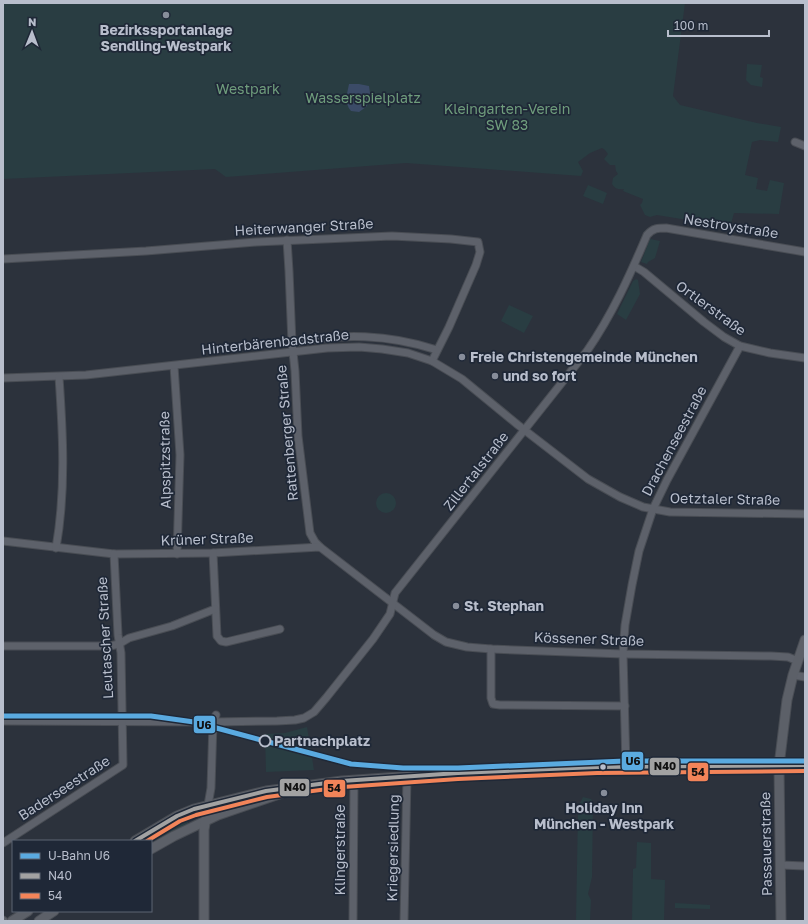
<svg xmlns="http://www.w3.org/2000/svg" width="808" height="924" viewBox="0 0 808 924" font-family="'Golos Text',sans-serif">
	<style>
		.green { fill: #293d42 }
		.water { fill: #3b4b67 }
		.lines { fill: none; stroke-linecap: round; stroke-linejoin: round }
		.street-casing { stroke: #494d54; stroke-width: 9 }
		.secondary-casing { stroke: #494d54; stroke-width: 11 }
		.street { stroke: #5d616a; stroke-width: 7 }
		.secondary { stroke: #5c6068; stroke-width: 9 }
		.bus-1-casing { stroke: #1f2837; stroke-width: 7 }
		.bus-2-casing { stroke: #1f2837; stroke-width: 7 }
		.bus-1 { stroke: #a2a2a2; stroke-width: 4 }
		.bus-2 { stroke: #f28459; stroke-width: 4 }
		.metro-1-casing { stroke: #1f2837; stroke-width: 8 }
		.metro-1 { stroke: #5aaae0; stroke-width: 5 }
		.poi-dot { fill: #878d9a; stroke: #1f2837; stroke-width: 1.5 }
		.stop-dot { fill: #1f2837; stroke: #b8becc; stroke-width: 2 }
		.bus-dot { fill: #b8becc; stroke: #1f2837; stroke-width: 1.5 }
		.labels { text-anchor: middle; stroke-width: 3.5; stroke-linejoin: round; paint-order: stroke }
		.poi-label { font-size: 14px; font-weight: bold; fill: #b8becc; stroke: #1f2837; text-anchor: start }
		.park-label { font-size: 14px; fill: #6f9d7c; stroke: #1f2837 }
		.street-label { font-size: 14px; fill: #b8becc; stroke: #1f2837 }
		.stop-label { font-size: 14px; font-weight: bold; fill: #b8becc; stroke: #1f2837; text-anchor: start }
		.line-badge { stroke: #1f2837; stroke-width: 1.5 }
		.pale-badge-label { font-size: 11px; text-anchor: middle; font-weight: bold; fill: #111 }
	</style>
	<rect width="100%" height="100%" fill="#2c323c"/>
	<!-- green -->
	<g class="green">
		<path d="M3 3H685L673 96 680 105 757 123 781 127 778 142 760 140 752 142 745 175 758 178 756 189 767 191 770 180 784 183 779 214 734 213 730 227 657 215 650 217 645 215 640 205 642 203 643 199 623 191 624 189C619 190 615 189 612 184L613 178 618 174 616 171 615 165H610L604 159 608 154 605 150 602 148 590 153 578 162 583 171 581 176 406 163 226 177 215 169 3 179Z"/>
		<polygon points="747,64 762,65 760,77 763,78 762,87 751,85 746,80"/>
		<polygon points="588,185 607,193 603,204 583,196"/>
		<polygon points="650,239 660,241 655,258 648,262 647,264 641,262"/>
		<polygon points="636,279 638,280 640,294 626,320 617,314 633,281"/>
		<polygon points="509,305 533,316 524,333 501,321"/>
		<circle cx="386" cy="503" r="10"/>
		<polygon points="307,727 314,770 266,772 265,734 285,733"/>
		<polygon points="583,797 591,799 593,802 592,877 588,894 591,900 590,921 576,921 578,810 579,805"/>
		<polygon points="188,814 188,823 151,844 151,841 140,841"/>
		<polygon points="637,842 651,843 651,879 665,880 664,921 632,921 633,869 636,868"/>
		<polygon points="675,903 710,905 710,909 675,908"/>
	</g>
	<!-- water -->
	<path class="water" d="M349 84H359L369 86 371 100 366 107 359 112 351 111C344 103 347 94 349 84Z"/>
	<g class="lines">
		<defs>
			<g id="street">
				<polyline points="795,142 805,146"/>
				<polyline points="287,240 289,271 292,343 295,371 298,436 310,533 315,542 320,547"/>
				<polyline points="3,259 146,251 256,242 392,236 451,239 478,242 480,252 476,265 449,327 432,361"/>
				<polyline points="634,266 644,272 704,322 724,337 740,346 770,353 805,358"/>
				<path d="M292 343C342 333 388 334 437 350"/>
				<polyline points="174,366 180,455 177,554"/>
				<polyline points="3,378 86,375 327,348 359,347 382,349 408,353 432,361 462,379 518,425 588,479 620,497 643,507 670,512 805,514"/>
				<polyline points="3,541 114,554 213,553 320,547 434,635 446,642 467,647 491,649 623,654 771,656 788,657 798,661"/>
				<path d="M56 548C66 491 63 434 59 377"/>
				<polyline points="213,553 217,636 221,641 226,642 280,629"/>
				<polyline points="3,646 110,646 119,644 129,638 172,626 215,609"/>
				<polyline points="491,649 491,698 493,704 500,705 625,706"/>
				<polyline points="793,675 805,677"/>
				<path d="M3 721 213 722 277 721 295 720 304 718 314 712 326 698 373 639 390 614 395 593 587 351C612 315 630 275 647 235 653 228 658 228 666 228L805 252"/>
				<polyline points="626,766 623,654 625,625 632,585 639,551 653,509 667,480 740,346"/>
				<polyline points="208,805 211,788 213,722 216,715"/>
				<polyline points="3,843 123,765 121,653 118,635 114,554"/>
				<polyline points="781,865 805,866"/>
				<polyline points="3,920 4,921"/>
				<polyline points="353,921 354,780"/>
				<polyline points="404,921 407,776"/>
			</g>
			<g id="secondary">
				<polyline points="135,841 177,816 194,809 266,791 342,781 458,773 597,767 805,765"/>
				<polyline points="151,849 174,836 218,815 282,793"/>
				<polyline points="12,921 28,911"/>
				<polyline points="39,921 54,911"/>
				<polyline points="204,921 204,830 208,805"/>
				<polyline points="781,921 779,766 787,700 793,675 805,640"/>
			</g>
		</defs>
		<!-- street casing -->
		<use href="#street" class="street-casing"/>
		<!-- secondary casing -->
		<use href="#secondary" class="secondary-casing"/>
		<!-- street -->
		<use href="#street" class="street"/>
		<!-- secondary -->
		<use href="#secondary" class="secondary"/>
		<defs>
			<polyline id="bus-1" points="135,841 177,816 194,809 266,791 342,781 458,773 597,767 805,765"/>
			<polyline id="bus-2" points="147,841 180,821 196,815 267,797 343,787 458,779 597,773 805,771"/>
		</defs>
		<!-- bus-1 casing -->
		<use href="#bus-1" class="bus-1-casing"/>
		<!-- bus-2 casing -->
		<use href="#bus-2" class="bus-2-casing"/>
		<!-- bus-1 -->
		<use href="#bus-1" class="bus-1"/>
		<!-- bus-2 -->
		<use href="#bus-2" class="bus-2"/>
		<defs>
			<polyline id="metro-1" points="3,716 151,716 194,722 351,764 403,768 458,768 625,761 805,761"/>
		</defs>
		<!-- metro-1 casing -->
		<use href="#metro-1" class="metro-1-casing"/>
		<!-- metro-1 -->
		<use href="#metro-1" class="metro-1"/>
	</g>
	<!-- markers -->
	<g class="poi-dot">
		<circle cx="166" cy="15" r="4"/>
		<circle cx="462" cy="357" r="4"/>
		<circle cx="495" cy="376" r="4"/>
		<circle cx="456" cy="606" r="4"/>
		<circle cx="604" cy="793" r="4"/>
	</g>
	<circle class="stop-dot" cx="265" cy="741" r="5.5"/>
	<circle class="bus-dot" cx="603" cy="767" r="3.5"/>
	<g class="labels">
		<!-- poi labels -->
		<g class="poi-label">
			<text x="166" y="35" text-anchor="middle">Bezirkssportanlage<tspan x="166" dy="16">Sendling-Westpark</tspan></text>
			<text x="470" y="362">Freie Christengemeinde München</text>
			<text x="503" y="381">und so fort</text>
			<text x="464" y="611">St. Stephan</text>
			<text x="604" y="813" text-anchor="middle">Holiday Inn<tspan x="604" dy="16">München - Westpark</tspan></text>
		</g>
		<!-- park labels -->
		<g class="park-label">
			<text x="248" y="94">Westpark</text>
			<text x="363" y="103">Wasserspielplatz</text>
			<text x="507" y="114">Kleingarten-Verein<tspan x="507" dy="16">SW 83</tspan></text>
		</g>
		<!-- street labels -->
		<g class="street-label">
			<text transform="translate(731 226) rotate(9)" y="5">Nestroystraße</text>
			<text transform="translate(304 227) rotate(-3)" y="5">Heiterwanger Straße</text>
			<text transform="translate(711 308) rotate(36)" y="5">Ortlerstraße</text>
			<text transform="translate(275 342) rotate(-6)" y="5">Hinterbärenbadstraße</text>
			<text transform="translate(287 433) rotate(-95)" y="5">Rattenberger Straße</text>
			<text transform="translate(674 441) rotate(-62)" y="5">Drachenseestraße</text>
			<text transform="translate(165 460) rotate(-91)" y="5">Alpspitzstraße</text>
			<text transform="translate(476 471) rotate(-52)" y="5">Zillertalstraße</text>
			<text transform="translate(725 499) rotate(1)" y="5">Oetztaler Straße</text>
			<text transform="translate(207 539) rotate(-2)" y="5">Krüner Straße</text>
			<text transform="translate(105 638) rotate(-93)" y="5">Leutascher Straße</text>
			<text transform="translate(589 639) rotate(2)" y="5">Kössener Straße</text>
			<text transform="translate(64 788) rotate(-33)" y="5">Baderseestraße</text>
			<text transform="translate(766 844) rotate(-91)" y="5">Passauerstraße</text>
			<text transform="translate(393 848) rotate(-89)" y="5">Kriegersiedlung</text>
			<text transform="translate(340 850) rotate(-90)" y="5">Klingerstraße</text>
		</g>
		<!-- stop labels -->
		<g class="stop-label">
			<text x="274" y="746">Partnachplatz</text>
		</g>
	</g>
	<g class="line-badge">
		<rect x="193" y="715" width="23" height="19" rx="4" fill="#5aaae0"/>
		<rect x="621" y="751" width="23" height="20" rx="4" fill="#5aaae0"/>
		<rect x="649" y="757" width="31" height="19" rx="4" fill="#a2a2a2"/>
		<rect x="687" y="762" width="22" height="20" rx="4" fill="#f28459"/>
		<rect x="279" y="778" width="31" height="19" rx="4" fill="#a2a2a2"/>
		<rect x="323" y="779" width="23" height="19" rx="4" fill="#f28459"/>
	</g>
	<g class="pale-badge-label">
		<text x="204" y="729">U6</text>
		<text x="633" y="765">U6</text>
		<text x="665" y="770">N40</text>
		<text x="698" y="776">54</text>
		<text x="295" y="791">N40</text>
		<text x="334" y="792">54</text>
	</g>
	<!-- border -->
	<rect width="808" height="924" fill="none" stroke="#b8becc" stroke-width="8"/>
	<!-- legend -->
	<rect x="12" y="840" width="140" height="72" fill="#1f2837" stroke="#5c6473"/>
	<rect x="20" y="853" width="20" height="6" fill="#5aaae0" stroke="#5c6473"/>
	<text x="48" y="860" font-size="12" fill="#b8becc">U-Bahn U6</text>
	<rect x="20" y="873" width="20" height="6" fill="#a2a2a2" stroke="#5c6473"/>
	<text x="48" y="880" font-size="12" fill="#b8becc">N40</text>
	<rect x="20" y="893" width="20" height="6" fill="#f28459" stroke="#5c6473"/>
	<text x="48" y="900" font-size="12" fill="#b8becc">54</text>
	<!-- north arrow -->
	<g transform="translate(32 32) rotate(1)" stroke="#1f2837" stroke-width="3" paint-order="stroke">
	<path d="M0-3L7 15L0 10L-7 15Z" fill="#b8becc"/>
	<text y="-6" font-size="11" font-weight="bold" text-anchor="middle" fill="#b8becc">N</text>
	</g>
	<!-- scale -->
	<path d="M668 30v6h101v-6" fill="none" stroke="#b8becc" stroke-width="2"/>
	<text x="674" y="30" font-size="12" fill="#b8becc" stroke="#1f2837" stroke-width="3" paint-order="stroke">100 m</text>
</svg>
